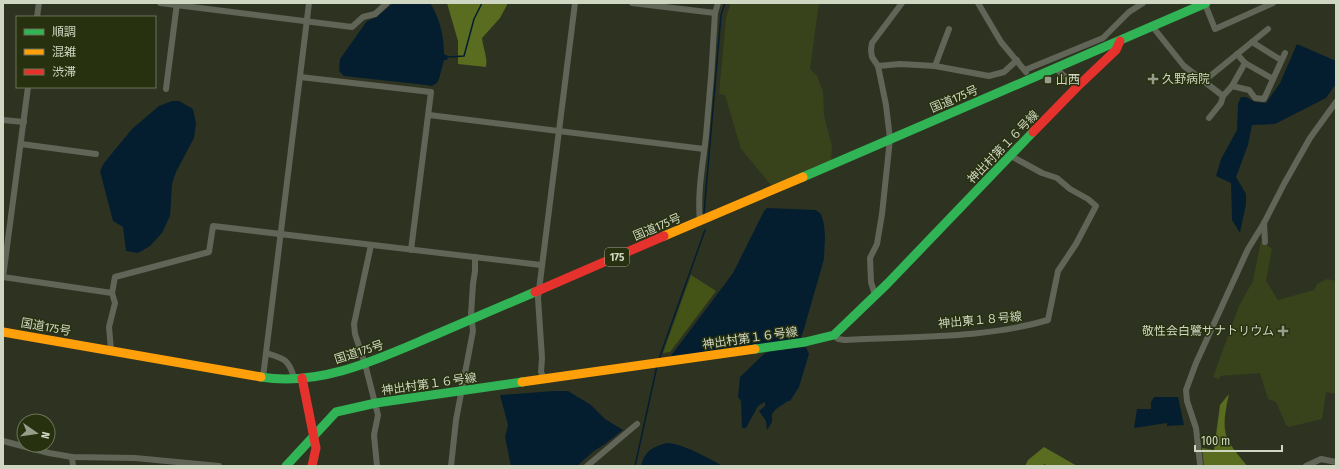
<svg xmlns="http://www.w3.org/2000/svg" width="1339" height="469" viewBox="0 0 1339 469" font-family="'Fira Sans Condensed','Noto Sans JP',sans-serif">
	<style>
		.built { fill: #38421b }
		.green { fill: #445417 }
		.forest { fill: #596c1f }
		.water { fill: #041e30 }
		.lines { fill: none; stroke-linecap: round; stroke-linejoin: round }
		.stream { stroke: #041e30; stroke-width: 1.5 }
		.street { stroke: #616558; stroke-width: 6 }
		.fast { stroke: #30b455; stroke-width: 9 }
		.slow { stroke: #ff9f0a; stroke-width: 9 }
		.jam { stroke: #e5322d; stroke-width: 9 }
		.poi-dot { fill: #979d8a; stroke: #28310f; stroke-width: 1.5 }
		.labels { text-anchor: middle; stroke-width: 3; stroke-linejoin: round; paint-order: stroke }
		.shield { fill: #28310f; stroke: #9da48c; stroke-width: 1 }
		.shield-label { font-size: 11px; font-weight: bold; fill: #cfd6c2 }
		.poi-label { font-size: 12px; fill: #cfd6c2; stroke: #28310f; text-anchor: start }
		.street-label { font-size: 12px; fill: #cfd6c2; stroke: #28310f }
	</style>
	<rect width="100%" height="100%" fill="#2e3321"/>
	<!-- built -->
	<g class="built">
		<polygon points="731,3 819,3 810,69 817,76 823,92 824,115 832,146 831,161 772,186 741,149 725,95 719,94 726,18"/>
		<polygon points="1261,241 1272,249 1266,281 1278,300 1314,290 1317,284 1327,279 1336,281 1336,394 1326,392 1322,419 1289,427 1286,425 1276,402 1268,399 1260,373 1220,376 1219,379 1213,377 1239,306 1253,281"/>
	</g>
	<!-- green -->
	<polygon class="green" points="691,275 716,291 670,352 663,353"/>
	<!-- forest -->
	<g class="forest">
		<path d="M447 3H508L500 18 482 38C483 48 488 58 486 67L458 64V41Z"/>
		<path d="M1229 394C1226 408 1222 424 1227 438 1231 447 1241 458 1247 466H1204L1202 448 1214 450 1220 405Z"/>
		<polygon points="1044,447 1077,466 1048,466 1044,464 1043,466 1025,466 1028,460"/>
	</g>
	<!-- water -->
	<g class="water">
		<path d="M393 3H430C440 18 444 37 444 54L448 56 447 60H444L439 79 437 83 432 86 426 85 344 76 339 71 340 59 367 21 377 17Z"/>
		<polygon points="1297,44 1336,61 1336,84 1326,98 1275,124 1252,125 1248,145 1236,177 1246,194 1246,204 1240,233 1232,220 1231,183 1216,176 1221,159 1237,130 1238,104 1241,97 1246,97 1255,102 1266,103 1280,83"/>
		<polygon points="172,101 179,101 193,109 196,123 194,138 176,172 172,184 170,216 162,233 150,246 138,253 126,251 123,227 113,221 100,171 104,163 132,129 159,106"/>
		<polygon points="767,208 816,210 821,214 824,224 825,237 824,259 804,329 800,340 670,357 733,273 764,211"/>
		<polygon points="806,347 809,354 799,387 790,401 788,401 776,409 772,414 772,422 767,430 766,421 759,411 765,406 765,402 758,406 746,428 742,428 741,401 738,397 740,377 764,354 770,351"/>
		<polygon points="554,391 568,391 591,405 605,419 623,430 605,444 594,451 577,466 511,466 505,437 508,425 500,395"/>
		<polygon points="1154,397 1178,397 1184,425 1167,426 1167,423 1134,428 1137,409 1151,409 1151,402"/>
		<path d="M667 443C682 443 710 459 723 466H641C645 450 653 447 667 443Z"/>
	</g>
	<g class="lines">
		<!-- stream -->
		<g class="stream">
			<polyline points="448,57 464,56 474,19 482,3"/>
			<polyline points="704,213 721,15 725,3"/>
			<polyline points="659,359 705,230"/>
			<polyline points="635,466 657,366"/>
		</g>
		<!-- street -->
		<g class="street">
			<polyline points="160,3 352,27 363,17 375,14 387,3"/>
			<polyline points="632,3 715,13"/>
			<polyline points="978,3 1001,42 1026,72"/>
			<polyline points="1205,4 1215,29 1273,3"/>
			<polyline points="37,17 39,3"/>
			<polyline points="1152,26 1184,66 1223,96 1221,103 1209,118"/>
			<polyline points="1252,42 1281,60"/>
			<polyline points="1237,54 1245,63 1273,79"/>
			<polyline points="878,66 900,64 935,66 989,76 1004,72 1017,60"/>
			<polyline points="935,66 949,29"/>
			<polyline points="1055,68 1077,87"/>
			<polyline points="1025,70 1103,38 1129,12 1143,3"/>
			<polyline points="300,77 431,92 411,250"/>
			<polyline points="1204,81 1268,29"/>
			<polyline points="1232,86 1245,63"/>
			<polyline points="166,89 177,3"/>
			<polyline points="1223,96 1232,86 1249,90 1255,98 1264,99 1285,53"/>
			<polyline points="429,115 704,149"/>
			<polyline points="3,120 24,122"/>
			<polyline points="21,144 96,154"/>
			<path d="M700 221C697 193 703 163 706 136 710 95 713 54 715 13L718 3"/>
			<polyline points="1264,223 1265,242"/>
			<polyline points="371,245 354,324 355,334 365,364 378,415 374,435 377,466"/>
			<polyline points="3,277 28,87"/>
			<polyline points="3,277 112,293"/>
			<polyline points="875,295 871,282 870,258 877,244 882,214 890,139 886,105 878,66 872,57 871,50 872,43 902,3"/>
			<path d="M834 335 838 339 845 340C912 336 984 339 1048 320L1058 271 1076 244 1096 206 1088 199 1070 189 1057 178 1042 173 1011 156"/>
			<polyline points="111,350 109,327 115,303 112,293 115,277 209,252 213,226 541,265"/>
			<polyline points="263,377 266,353"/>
			<path d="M294 378C289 359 283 358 266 353L309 3"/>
			<polyline points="545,380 541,372 542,358 538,298 575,3"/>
			<polyline points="3,441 49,453 72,457 135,458 219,466"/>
			<polyline points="72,457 73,466"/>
			<polyline points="1200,464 1196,428 1187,401 1186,390 1196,363 1248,249 1264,223 1284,184 1310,138 1336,102"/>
			<polyline points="451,466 456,420 473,331 471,314 473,284 475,271 475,257"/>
			<polyline points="587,466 637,424"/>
			<polyline points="1306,466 1321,459 1336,462"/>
		</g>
		<!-- fast -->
		<g class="fast">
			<polyline points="803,177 1206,3"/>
			<polyline points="755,349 805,342 834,335 887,284 1033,132"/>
			<path d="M261 377C323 387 382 357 437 334 469 320 502 306 535 292"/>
			<polyline points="286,466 336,412 376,403 522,382"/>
		</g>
		<!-- slow -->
		<g class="slow">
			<polyline points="664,236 803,177"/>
			<polyline points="3,332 261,377"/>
			<polyline points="522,382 755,349"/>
		</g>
		<!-- jam -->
		<g class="jam">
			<polyline points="1033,132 1077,87 1116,50 1120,41"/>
			<polyline points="535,292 664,236"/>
			<polyline points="302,378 316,448 312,466"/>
		</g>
	</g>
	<!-- markers -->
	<g class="poi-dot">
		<path d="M1151 73h4v4h4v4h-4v4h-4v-4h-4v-4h4z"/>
		<rect x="1044" y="76" width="8" height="8" rx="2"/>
		<path d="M1281 325h4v4h4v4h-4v4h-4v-4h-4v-4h4z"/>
	</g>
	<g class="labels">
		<!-- shield labels -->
		<rect class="shield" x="605" y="248" width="24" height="18" rx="3"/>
		<g class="shield-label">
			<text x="617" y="261">175</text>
		</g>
		<!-- poi labels -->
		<g class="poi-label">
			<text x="1162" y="83">久野病院</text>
			<text x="1056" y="84">山西</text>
			<text x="1274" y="335" text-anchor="end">敬性会白鷺サナトリウム</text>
		</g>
		<!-- street labels -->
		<g class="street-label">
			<text transform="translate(954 99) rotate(-23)" y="4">国道175号</text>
			<text transform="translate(1003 147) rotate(-46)" y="4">神出村第１６号線</text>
			<text transform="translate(657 227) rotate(-23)" y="4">国道175号</text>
			<text transform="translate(980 320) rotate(-5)" y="4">神出東１８号線</text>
			<text transform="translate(46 327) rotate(10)" y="4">国道175号</text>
			<text transform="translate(750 338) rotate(-8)" y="4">神出村第１６号線</text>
			<text transform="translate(359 352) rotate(-18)" y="4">国道175号</text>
			<text transform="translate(429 384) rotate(-8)" y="4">神出村第１６号線</text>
		</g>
	</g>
	<!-- border -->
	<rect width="1339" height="469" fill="none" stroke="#cfd6c2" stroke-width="8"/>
	<!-- legend -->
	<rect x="16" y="16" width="140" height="72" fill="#28310f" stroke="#6b7357"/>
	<rect x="24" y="29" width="20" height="6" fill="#30b455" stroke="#6b7357"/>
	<text x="52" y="36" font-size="12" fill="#cfd6c2">順調</text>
	<rect x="24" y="49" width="20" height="6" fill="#ff9f0a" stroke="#6b7357"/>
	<text x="52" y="56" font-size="12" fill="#cfd6c2">混雑</text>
	<rect x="24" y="69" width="20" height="6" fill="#e5322d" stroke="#6b7357"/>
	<text x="52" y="76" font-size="12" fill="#cfd6c2">渋滞</text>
	<!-- north arrow -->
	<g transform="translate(36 433) rotate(103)"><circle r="19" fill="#28310f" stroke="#6b7357"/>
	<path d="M0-3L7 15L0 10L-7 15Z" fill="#979d8a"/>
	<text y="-6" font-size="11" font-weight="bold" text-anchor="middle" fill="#cfd6c2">N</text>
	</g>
	<!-- scale -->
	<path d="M1195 445v6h87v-6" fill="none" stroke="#cfd6c2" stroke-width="2"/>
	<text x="1201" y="445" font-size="12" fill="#cfd6c2" stroke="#28310f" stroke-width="3" paint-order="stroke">100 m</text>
</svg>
